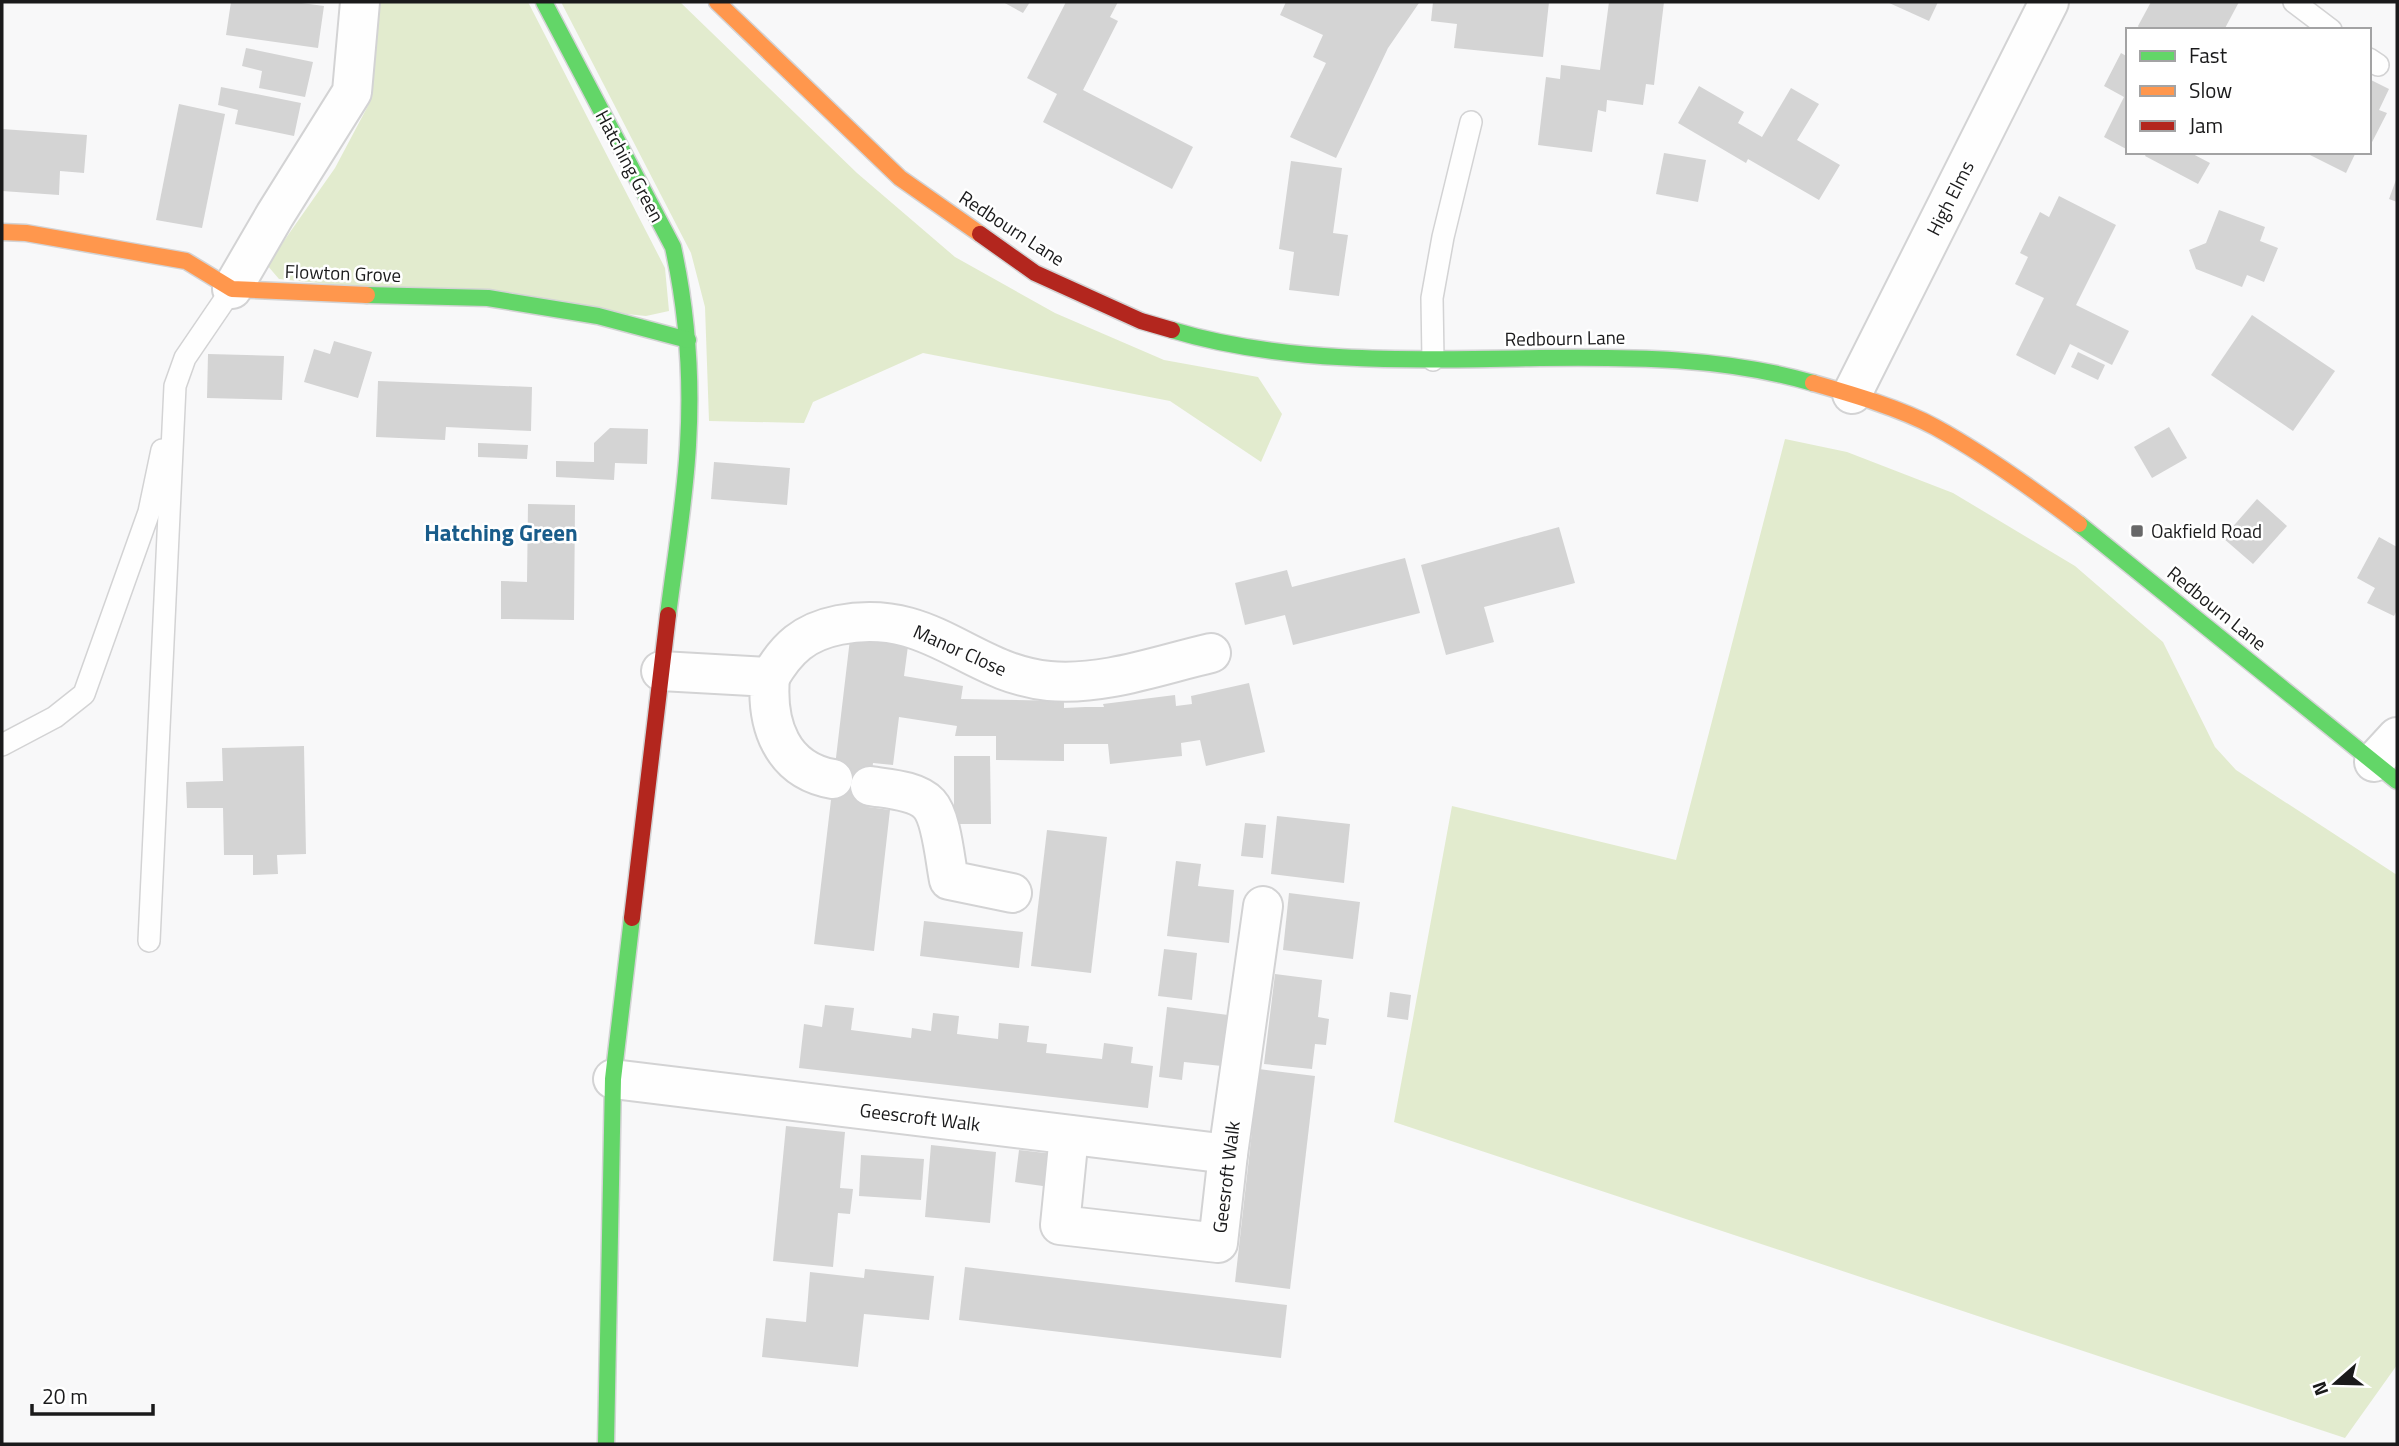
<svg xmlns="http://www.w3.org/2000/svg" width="2399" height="1446" viewBox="0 0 2399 1446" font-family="'Titillium Web',sans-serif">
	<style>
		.green { fill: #e2ebce }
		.building { fill: #d4d4d4 }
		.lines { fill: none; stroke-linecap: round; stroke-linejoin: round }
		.lane-casing { stroke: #d3d3d4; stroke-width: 24 }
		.street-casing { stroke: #d3d3d4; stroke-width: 42 }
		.fast-casing { stroke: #d3d3d4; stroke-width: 19 }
		.slow-casing { stroke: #d3d3d4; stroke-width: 19 }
		.jam-casing { stroke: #d3d3d4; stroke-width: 19 }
		.lane { stroke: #fefefe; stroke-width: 21 }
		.street { stroke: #fefefe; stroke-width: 38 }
		.fast { stroke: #63d668; stroke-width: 16 }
		.slow { stroke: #ff974d; stroke-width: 16 }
		.jam { stroke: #b3261e; stroke-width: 16 }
		.poi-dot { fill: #686869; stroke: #fff; stroke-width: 2.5 }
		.labels { text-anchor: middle; stroke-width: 5; stroke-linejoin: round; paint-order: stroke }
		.street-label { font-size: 19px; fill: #1a1a1b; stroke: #fff }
		.poi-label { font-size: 19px; fill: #1a1a1b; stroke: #fff; text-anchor: start }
		.quarter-label { font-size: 23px; font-weight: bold; fill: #195c8a; stroke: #fff }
	</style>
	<rect width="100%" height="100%" fill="#f8f8f9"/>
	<!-- green -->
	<g class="green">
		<polygon points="376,2 528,2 665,268 669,311 646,316 279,279 267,265 335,168 370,102"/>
		<polygon points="561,2 680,2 857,173 955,257 1055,313 1164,360 1258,377 1282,414 1261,462 1170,401 923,353 813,402 804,423 709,421 705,307 691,253"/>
		<polygon points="1785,439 1847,452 1953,493 2075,566 2163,642 2215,747 2236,770 2397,875 2397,1365 2345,1438 1394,1122 1452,806 1676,860"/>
	</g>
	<!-- building -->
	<g class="building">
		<polygon points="231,2 294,2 324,6 318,48 226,35"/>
		<polygon points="1003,2 1030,2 1023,13"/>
		<polygon points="1066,2 1118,2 1110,17 1118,21 1083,90 1193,147 1172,189 1043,122 1057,94 1027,78"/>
		<polygon points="1286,2 1419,3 1388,48 1336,158 1290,137 1326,63 1313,57 1323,35 1280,15"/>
		<polygon points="1433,2 1549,2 1543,57 1454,48 1457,24 1431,21"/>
		<polygon points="1609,2 1664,2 1654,85 1646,84 1643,105 1607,100 1606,112 1598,110 1592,152 1538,145 1546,77 1560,79 1561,65 1600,70"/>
		<polygon points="1887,2 1938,2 1929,21"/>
		<polygon points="2151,2 2239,2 2224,30 2140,30 2138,26"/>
		<polygon points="246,48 313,62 305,97 259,88 262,71 242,66"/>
		<polygon points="2121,53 2128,57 2128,150 2104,137 2124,97 2104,86"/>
		<polygon points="2369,79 2389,89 2379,110 2387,113 2369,148"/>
		<polygon points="1699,86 1744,112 1738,123 1762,137 1791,88 1819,104 1797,140 1840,165 1819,200 1748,159 1746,163 1678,123"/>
		<polygon points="221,87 301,103 294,136 235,124 238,110 218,105"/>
		<polygon points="179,104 225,114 202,228 156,220"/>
		<polygon points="2,129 87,135 84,173 60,171 59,195 2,191"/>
		<polygon points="2147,152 2189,152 2210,163 2198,184 2145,156"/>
		<polygon points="2304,152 2356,152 2346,173"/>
		<polygon points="1664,153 1706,160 1698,202 1656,194"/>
		<polygon points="1291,161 1342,168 1333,233 1348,235 1339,296 1289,290 1294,252 1279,249"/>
		<polygon points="2397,177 2397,202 2389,199"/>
		<polygon points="2059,196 2116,225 2076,305 2129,331 2112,365 2070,344 2055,375 2016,355 2044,298 2015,284 2028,257 2020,253 2040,212 2049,217"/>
		<polygon points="2219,210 2265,227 2260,241 2278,248 2264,282 2247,275 2242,287 2196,269 2189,250 2206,243"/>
		<polygon points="2252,315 2335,371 2293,431 2211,375"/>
		<polygon points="334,341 372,352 358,398 304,382 314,349 330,354"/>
		<polygon points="2078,352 2105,365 2098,380 2071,367"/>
		<polygon points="208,354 284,356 282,400 207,398"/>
		<polygon points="378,381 532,387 531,431 446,427 445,440 376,437"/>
		<polygon points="2169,427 2187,458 2152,478 2134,447"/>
		<polygon points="610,428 648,429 647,464 615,463 614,480 556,477 556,461 594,462 594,443"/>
		<polygon points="478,443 528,445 527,459 478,457"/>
		<polygon points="714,462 790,468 787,505 711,499"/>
		<polygon points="2257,499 2287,526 2253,564 2223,538"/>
		<polygon points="528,504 575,505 574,620 501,619 501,581 527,582"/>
		<polygon points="1559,527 1575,583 1484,607 1494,642 1446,655 1421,565"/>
		<polygon points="2379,537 2397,547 2397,610 2394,616 2367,603 2375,588 2357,578"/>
		<polygon points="1405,558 1420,613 1293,645 1285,615 1245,625 1235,583 1287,570 1292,587"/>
		<polygon points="850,639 908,646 904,676 963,686 961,699 1064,701 1064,708 1085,707 1104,707 1103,704 1175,695 1176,706 1192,704 1191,696 1249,683 1265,752 1206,766 1200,740 1181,743 1182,756 1110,764 1108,744 1064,744 1064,761 996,760 996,736 955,736 957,726 899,717 893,765 873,763 868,807 890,810 874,951 814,944"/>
		<polygon points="304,746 306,854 277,855 278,874 253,875 253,855 224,855 223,808 187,808 186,782 223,781 222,748"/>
		<polygon points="954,756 990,756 991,824 954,824"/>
		<polygon points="1277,816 1350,824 1344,883 1271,874"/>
		<polygon points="1245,823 1266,825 1263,858 1241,856"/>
		<polygon points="1047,830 1107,837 1091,973 1031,966"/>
		<polygon points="1176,861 1201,864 1198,886 1234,890 1229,943 1167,936"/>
		<polygon points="1289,893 1360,902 1353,959 1283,950"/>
		<polygon points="924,921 1023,932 1019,968 920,956"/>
		<polygon points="1164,949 1197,953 1192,1000 1158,996"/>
		<polygon points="1275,974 1322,980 1318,1017 1329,1019 1326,1045 1315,1044 1312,1069 1264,1064"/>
		<polygon points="1390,992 1411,995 1408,1020 1387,1017"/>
		<polygon points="825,1005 854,1008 851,1030 911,1038 912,1028 931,1031 933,1013 959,1016 957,1034 998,1039 999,1023 1029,1026 1027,1042 1047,1044 1046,1053 1102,1059 1104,1043 1133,1047 1131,1063 1153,1066 1148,1108 799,1068 804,1024 822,1027"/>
		<polygon points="1167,1007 1228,1015 1222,1066 1184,1062 1182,1080 1159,1077"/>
		<polygon points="1259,1069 1315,1076 1290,1289 1235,1282"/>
		<polygon points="786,1126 845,1132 840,1188 853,1189 850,1214 838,1213 833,1267 773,1261"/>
		<polygon points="931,1145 996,1152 990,1223 925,1217"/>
		<polygon points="1019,1150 1054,1154 1050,1187 1015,1182"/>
		<polygon points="861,1155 924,1159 921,1200 859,1196"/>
		<polygon points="965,1267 1287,1305 1281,1358 959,1320"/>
		<polygon points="865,1269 934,1276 929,1320 864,1314 858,1367 762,1357 766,1318 806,1322 810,1272 864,1278"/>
	</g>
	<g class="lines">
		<defs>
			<g id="lane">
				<polyline points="2294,2 2331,30"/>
				<polyline points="2369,59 2378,65"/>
				<polyline points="1433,360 1432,298 1443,237 1471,122"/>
				<polyline points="2,745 55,717 84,694 149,512 162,450"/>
				<polyline points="149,941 175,386 185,358 232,289"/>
			</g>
			<g id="street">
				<polyline points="232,289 275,215 352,92 360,2"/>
				<polyline points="1852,394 2049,2"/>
				<path d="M661 671 770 677C766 724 781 770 833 779"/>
				<path d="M770 677C787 648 804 632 839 625 931 607 968 673 1049 681 1103 686 1159 665 1211 653"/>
				<polyline points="2374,762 2397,737"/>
				<path d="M870 786C888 789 916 790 929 804 942 818 945 861 949 880L1012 893"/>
				<polyline points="613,1079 1228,1154"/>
				<polyline points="1069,1135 1060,1225 1218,1243 1228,1154 1263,906"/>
			</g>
			<g id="fast">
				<path d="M544 2 673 247C687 311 692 379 688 445 685 501 675 559 668 615"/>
				<polyline points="367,295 488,298 598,316 688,340"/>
				<path d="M1172 330C1287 365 1421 360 1540 358 1632 357 1724 357 1813 383"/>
				<polyline points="2079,524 2397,781"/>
				<polyline points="606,1444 613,1079 632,918"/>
			</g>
			<g id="slow">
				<polyline points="717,2 900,178 980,234"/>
				<polyline points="2,232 26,233 186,261 232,289 367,295"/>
				<path d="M1813 383C1851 394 1900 408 1935 427 1986 455 2033 489 2079 524"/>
			</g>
			<g id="jam">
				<polyline points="980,234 1035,273 1141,321 1172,330"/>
				<polyline points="632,918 668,615"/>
			</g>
		</defs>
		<!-- lane casing -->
		<use href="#lane" class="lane-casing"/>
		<!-- street casing -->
		<use href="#street" class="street-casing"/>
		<!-- fast casing -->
		<use href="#fast" class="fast-casing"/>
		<!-- slow casing -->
		<use href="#slow" class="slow-casing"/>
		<!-- jam casing -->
		<use href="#jam" class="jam-casing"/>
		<!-- lane -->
		<use href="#lane" class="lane"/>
		<!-- street -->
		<use href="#street" class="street"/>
		<!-- fast -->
		<use href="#fast" class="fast"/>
		<!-- slow -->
		<use href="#slow" class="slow"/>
		<!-- jam -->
		<use href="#jam" class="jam"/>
	</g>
	<!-- markers -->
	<rect class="poi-dot" x="2130" y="524" width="14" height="14" rx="3.5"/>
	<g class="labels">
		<!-- street labels -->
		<g class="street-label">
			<text transform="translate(630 166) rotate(62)" y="7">Hatching Green</text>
			<text transform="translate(1950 198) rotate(-63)" y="7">High Elms</text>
			<text transform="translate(1012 228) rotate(33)" y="7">Redbourn Lane</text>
			<text transform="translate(343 273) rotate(2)" y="7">Flowton Grove</text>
			<text transform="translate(1565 338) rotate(-1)" y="7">Redbourn Lane</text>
			<text transform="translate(2217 608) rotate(39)" y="7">Redbourn Lane</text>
			<text transform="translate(960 650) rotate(24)" y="7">Manor Close</text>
			<text transform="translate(920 1117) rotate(7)" y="7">Geescroft Walk</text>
			<text transform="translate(1226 1177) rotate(-83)" y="7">Geesroft Walk</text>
		</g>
		<!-- poi labels -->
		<g class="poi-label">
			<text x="2151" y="538">Oakfield Road</text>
		</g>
		<!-- quarter labels -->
		<g class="quarter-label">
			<text x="501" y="541">Hatching Green</text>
		</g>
	</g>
	<!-- border -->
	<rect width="2399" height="1446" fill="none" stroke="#1a1a1b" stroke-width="7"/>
	<!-- legend -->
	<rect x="2126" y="28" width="245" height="126" fill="#ffffff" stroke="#a3a3a4" stroke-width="2"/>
	<rect x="2140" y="51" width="35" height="10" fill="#63d668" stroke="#a3a3a4" stroke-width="2"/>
	<text x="2189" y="63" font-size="21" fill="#1a1a1b">Fast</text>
	<rect x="2140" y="86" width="35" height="10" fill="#ff974d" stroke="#a3a3a4" stroke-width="2"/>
	<text x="2189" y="98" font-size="21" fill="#1a1a1b">Slow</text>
	<rect x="2140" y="121" width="35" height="10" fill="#b3261e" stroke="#a3a3a4" stroke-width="2"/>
	<text x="2189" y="133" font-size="21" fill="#1a1a1b">Jam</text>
	<!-- north arrow -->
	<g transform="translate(2336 1383) rotate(250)" stroke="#ffffff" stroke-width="5" paint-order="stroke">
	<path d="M0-5L12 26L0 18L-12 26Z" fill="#1a1a1b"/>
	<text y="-10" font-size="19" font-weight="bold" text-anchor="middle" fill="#1a1a1b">N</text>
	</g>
	<!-- scale -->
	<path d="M32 1404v10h121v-10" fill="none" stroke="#1a1a1b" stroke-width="3.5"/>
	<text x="42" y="1404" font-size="21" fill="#1a1a1b" stroke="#ffffff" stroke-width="5" paint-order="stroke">20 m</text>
</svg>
